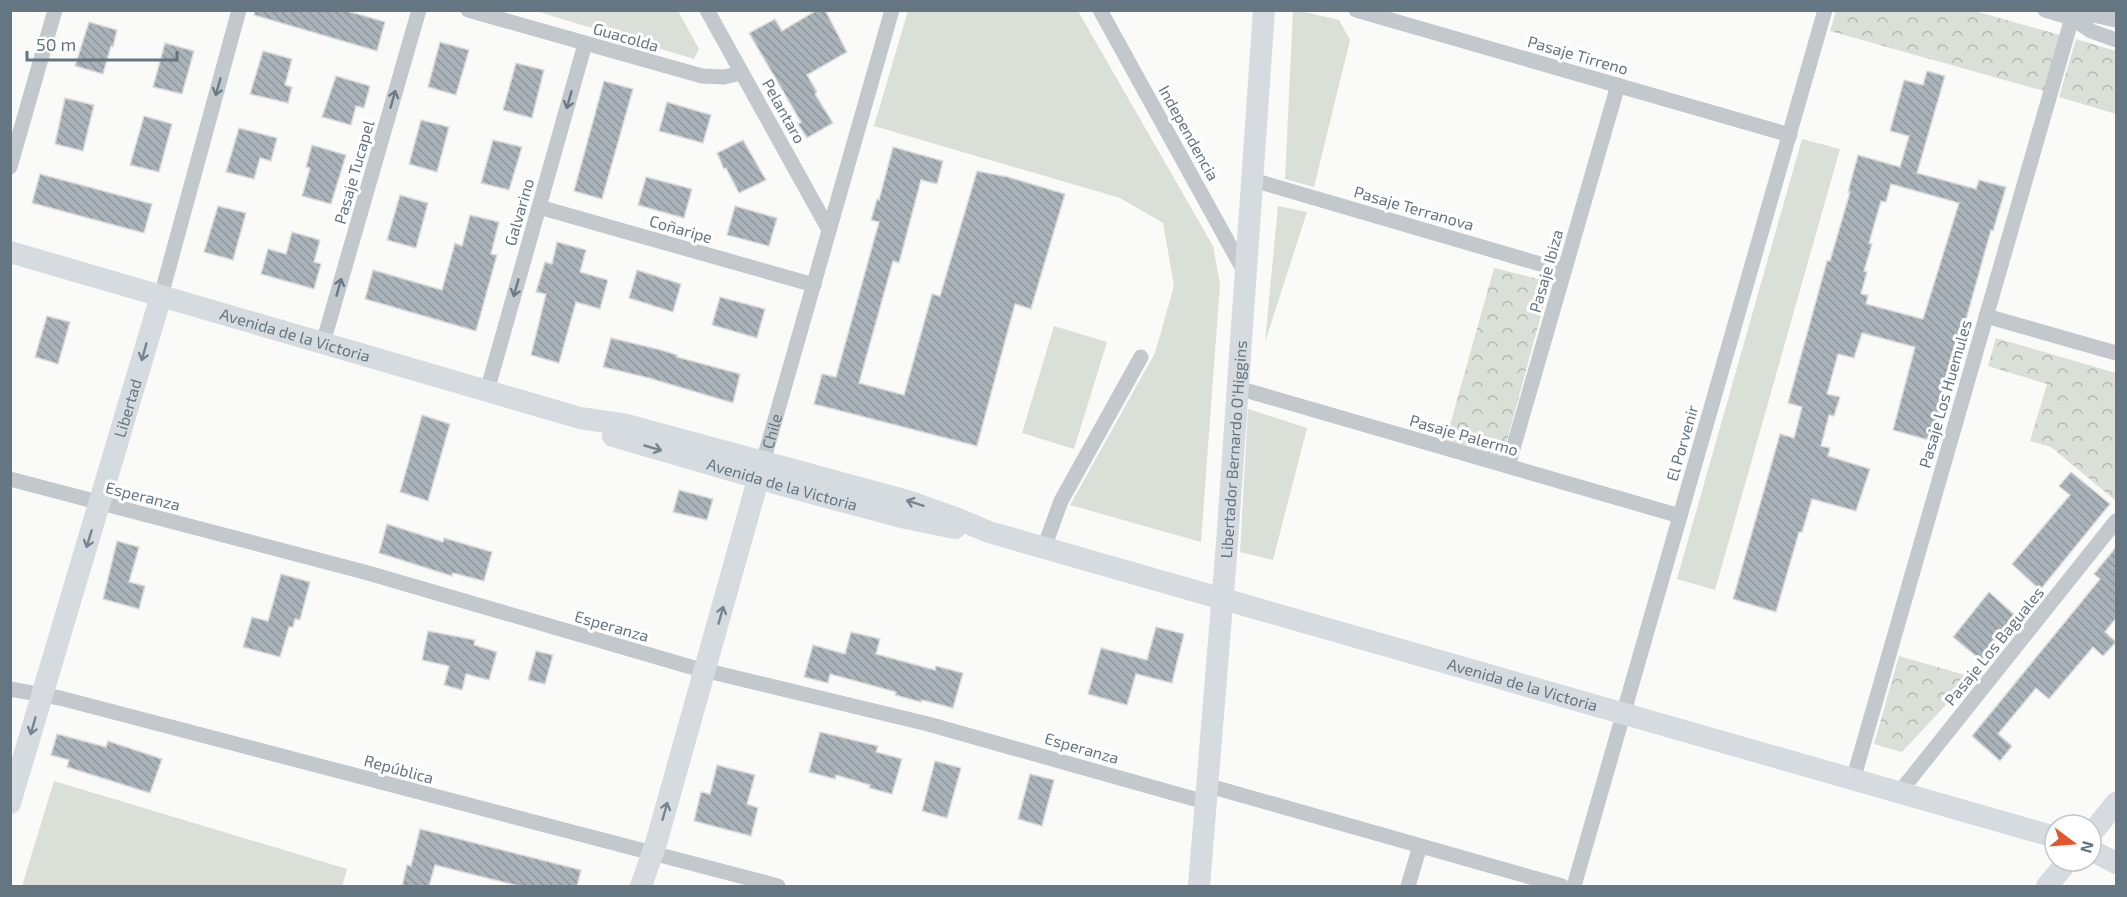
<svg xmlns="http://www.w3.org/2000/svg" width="2127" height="897" viewBox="0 0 2127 897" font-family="'Exo 2',sans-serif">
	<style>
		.grass { fill: #dadfd7 }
		.forest { fill: url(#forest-crowns) }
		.building { fill: url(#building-back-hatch); stroke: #dcdcda; stroke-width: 1.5; fill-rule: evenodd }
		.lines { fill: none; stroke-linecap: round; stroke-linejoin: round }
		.street { stroke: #c3c8cc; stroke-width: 15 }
		.secondary { stroke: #d6dbdf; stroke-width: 22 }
		.oneway { stroke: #6a7a87 }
		.oneway2 { stroke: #768591 }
		.labels { text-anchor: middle; stroke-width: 6; stroke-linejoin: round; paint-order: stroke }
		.street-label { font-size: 16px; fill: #657683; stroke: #fff }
	</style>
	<defs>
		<pattern id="forest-crowns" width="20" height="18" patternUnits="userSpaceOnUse" patternTransform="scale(1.5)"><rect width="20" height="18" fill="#dadfd7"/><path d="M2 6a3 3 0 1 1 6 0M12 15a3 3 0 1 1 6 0" fill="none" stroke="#b4b9b4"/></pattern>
		<pattern id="building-back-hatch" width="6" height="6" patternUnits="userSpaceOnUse" patternTransform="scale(1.5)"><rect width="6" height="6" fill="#aab3b9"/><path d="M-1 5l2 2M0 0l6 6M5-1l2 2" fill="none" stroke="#8e969c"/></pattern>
	</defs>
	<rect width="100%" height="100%" fill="#fafaf8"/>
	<!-- grass -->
	<g class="grass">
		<polygon points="536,11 678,11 699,49 694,59"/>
		<polygon points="908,11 1078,11 1213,246 1220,284 1201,542 1070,505 1155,353 1174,286 1163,223 1120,198 874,126"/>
		<polygon points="1293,11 1301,11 1339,20 1350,40 1314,187 1285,179"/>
		<polygon points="1802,139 1840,149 1715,590 1677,579"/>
		<polygon points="1278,206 1307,212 1265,342"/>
		<polygon points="1054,326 1107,342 1074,449 1022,433"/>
		<polygon points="1248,409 1307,428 1273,560 1240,552"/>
		<polygon points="54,781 347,869 342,886 22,886"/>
	</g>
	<!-- forest -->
	<g class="forest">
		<polygon points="1971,10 2060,35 2044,91 1830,31 1836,11"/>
		<polygon points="2076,39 2116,51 2116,114 2059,97"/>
		<polygon points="1494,268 1550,282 1502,459 1445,443"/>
		<polygon points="1996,338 2116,373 2116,501 2051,447 2030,441 2047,384 1988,366"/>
		<polygon points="1899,656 1972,677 1902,752 1874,744"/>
	</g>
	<!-- building -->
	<g class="building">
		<polygon points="255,10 344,10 385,22 377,51 254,15"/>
		<polygon points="817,10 825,10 847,52 807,75 817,92 815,94 833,123 807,138 798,124 801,122 749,33 775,19 782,31"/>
		<polygon points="89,22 117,30 113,47 111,46 103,74 75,66"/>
		<polygon points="440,42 469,50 456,95 428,87"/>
		<polygon points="165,43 194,51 182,94 153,87"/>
		<polygon points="263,51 292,59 285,85 292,87 288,103 250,94"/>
		<polygon points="516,63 544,70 532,118 503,110"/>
		<path d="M1927 71 1945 76 1917 173 1976 189 1979 180 2006 187 1993 231 1991 230 1932 441 1893 430 1915 347 1862 333 1854 358 1838 354 1827 394 1840 397 1834 416 1829 415 1821 446 1830 448 1828 456 1870 469 1856 511 1812 499 1802 532H1799L1776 612 1733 599 1780 434 1794 438 1802 407 1788 403 1827 261H1830L1850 192H1848L1858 155 1900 167 1909 136 1890 131 1904 80 1923 85ZM1891 184 1959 203 1923 319 1866 304 1868 295 1861 294 1867 272 1864 271 1872 244 1869 243 1881 201 1886 202Z"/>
		<polygon points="336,76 370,86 364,108 356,106 351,125 322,117"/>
		<polygon points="604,81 633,89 602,199 574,191"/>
		<polygon points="65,98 94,105 83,151 55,144"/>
		<polygon points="667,102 711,115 703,143 659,131"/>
		<polygon points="144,116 172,124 159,172 130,165"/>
		<polygon points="421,120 449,127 437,172 409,164"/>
		<polygon points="239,128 277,138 271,161 260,158 254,179 226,172"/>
		<polygon points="493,140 522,147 509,190 481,183"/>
		<polygon points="743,140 766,180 739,193 726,168 724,169 717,153"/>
		<polygon points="312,145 346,155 331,204 302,196 310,168 306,167"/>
		<polygon points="893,147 943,161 937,184 921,180 899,263 893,261 859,383 904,395 932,294 940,296 977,171 1008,177 1065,194 1031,309 1015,304 977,446 814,404 822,374 836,377 879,222 871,220 877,199 879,200"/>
		<polygon points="40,174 152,204 144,233 32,203"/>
		<polygon points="646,177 692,189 684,218 638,205"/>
		<polygon points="400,195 428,203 416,248 387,240"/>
		<polygon points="218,206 246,213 233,260 204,252"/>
		<polygon points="735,206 777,218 769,246 727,235"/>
		<polygon points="470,215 499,222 491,254 497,255 476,331 365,299 373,270 442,290 455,243 462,246"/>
		<polygon points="292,232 320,240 314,262 321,264 314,289 261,274 268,249 286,254"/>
		<polygon points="557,242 586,250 580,272 608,280 600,309 576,302 559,363 531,355 546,294 536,292 545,262 552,264"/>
		<polygon points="637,270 681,284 673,312 629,298"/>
		<polygon points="720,297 765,309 757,338 712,325"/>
		<polygon points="47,316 70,322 58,364 35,357"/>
		<polygon points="611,338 661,350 677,355 677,357 740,374 733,403 649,378 603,367"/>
		<polygon points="422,415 450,424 428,501 400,492"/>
		<polygon points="2071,472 2110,504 2040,590 2012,564 2070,495 2059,486"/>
		<polygon points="679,490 713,499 707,520 673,512"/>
		<polygon points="387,524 443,542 444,538 492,552 484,581 453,573 452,576 379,553"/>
		<polygon points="117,541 139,547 129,582 145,586 139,609 103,599"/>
		<polygon points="2116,547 2116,618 2105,632 2116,642 2103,656 2093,647 2049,699 2036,688 1998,734 2012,746 2000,761 1972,736 2100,579 2094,574"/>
		<polygon points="281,574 310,582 300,620 295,619 293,627 289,627 280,657 243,647 252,617 268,621"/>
		<polygon points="1989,592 2017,617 1982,661 1953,637"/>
		<polygon points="1156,627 1184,634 1172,683 1136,674 1127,705 1088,694 1101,648 1147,660"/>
		<polygon points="428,631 475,640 474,645 497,652 489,680 466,674 462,690 444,685 449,666 422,660"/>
		<polygon points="851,632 880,639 876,654 935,670 936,666 963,673 953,708 922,700 921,702 895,695 896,692 830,674 828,683 804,677 813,645 845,654"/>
		<polygon points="536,651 553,655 545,684 528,680"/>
		<polygon points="820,732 878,746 876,752 902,759 892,794 869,788 870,785 836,775 835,779 809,772"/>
		<polygon points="57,734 106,747 108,741 162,759 150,793 67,767 69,760 51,755"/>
		<polygon points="935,761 961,768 947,818 922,811"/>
		<polygon points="717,765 755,775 747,804 758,808 751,836 694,821 701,792 710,794"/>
		<polygon points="1030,774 1054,780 1042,826 1018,819"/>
		<polygon points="420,829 581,870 577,886 519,886 435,865 429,886 402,886 407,865 411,866"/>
	</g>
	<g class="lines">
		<!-- street -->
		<g class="street">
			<polyline points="468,10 702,76 724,77 741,73"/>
			<polyline points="707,10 829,230"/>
			<polyline points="1100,10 1244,271"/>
			<polyline points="1356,10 1790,135"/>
			<polyline points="2045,10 2072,18 2091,31 2116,40"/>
			<polyline points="2072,18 2093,15 2116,20"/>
			<polyline points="10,167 55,10"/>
			<polyline points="1253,180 1564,271"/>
			<polyline points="539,207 814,285"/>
			<polyline points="161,296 239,10"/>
			<polyline points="1986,316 2116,353"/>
			<polyline points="323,343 419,10"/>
			<polyline points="1238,388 1680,516"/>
			<polyline points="487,391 585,44"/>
			<path id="s1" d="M763 462 892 10"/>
			<polyline points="1508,466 1618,85"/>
			<polyline points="10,479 368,573 691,667 928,724 1205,802"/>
			<polyline points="1044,548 1061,501 1141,357"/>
			<polyline points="10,689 60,698 778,886"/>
			<polyline points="1853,780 2072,18"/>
			<polyline points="1206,785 1562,886"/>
			<polyline points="1899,793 2116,521"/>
			<polyline points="1408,886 1420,846"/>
			<polyline points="1574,886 1825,10"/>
		</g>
		<!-- secondary -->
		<g class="secondary">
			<path id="s2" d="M10 252 580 418 627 425 908 501 953 517 989 532 2055 837"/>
			<path id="s3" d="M613 436 782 485 901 517 955 528"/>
			<path id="s4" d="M10 803 161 296"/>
			<polyline points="2091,834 2116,803"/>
			<polyline points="2091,850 2116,863"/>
			<polyline points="641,886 657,840 763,462"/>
			<path id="s5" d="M1199 886 1227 543 1264 10"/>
			<polyline points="2047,886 2068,861"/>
		</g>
	</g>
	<!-- one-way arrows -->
	<defs><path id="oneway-shaft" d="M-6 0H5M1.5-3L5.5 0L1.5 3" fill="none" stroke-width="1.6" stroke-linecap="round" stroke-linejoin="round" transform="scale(1.5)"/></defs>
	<g class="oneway">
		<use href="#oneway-shaft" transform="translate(218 87) rotate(106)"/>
		<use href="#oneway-shaft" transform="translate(393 99) rotate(-74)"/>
		<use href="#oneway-shaft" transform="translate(569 100) rotate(106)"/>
		<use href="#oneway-shaft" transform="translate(339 287) rotate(-74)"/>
		<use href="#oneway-shaft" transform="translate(516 288) rotate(106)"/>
	</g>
	<g class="oneway2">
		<use href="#oneway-shaft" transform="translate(144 352) rotate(106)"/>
		<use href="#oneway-shaft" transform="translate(653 448) rotate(16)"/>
		<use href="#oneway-shaft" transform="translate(915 503) rotate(-162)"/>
		<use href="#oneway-shaft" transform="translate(89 539) rotate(107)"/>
		<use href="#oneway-shaft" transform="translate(721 615) rotate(-74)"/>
		<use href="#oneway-shaft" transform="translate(33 726) rotate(106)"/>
		<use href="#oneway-shaft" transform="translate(665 811) rotate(-74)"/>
	</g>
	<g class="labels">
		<!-- street labels -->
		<g class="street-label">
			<text transform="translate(626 37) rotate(16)" y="6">Guacolda</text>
			<text transform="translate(1578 55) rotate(16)" y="6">Pasaje Tirreno</text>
			<text transform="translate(784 111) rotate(61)" y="6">Pelantaro</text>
			<text transform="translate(1189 133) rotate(61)" y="6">Independencia</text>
			<text transform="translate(354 172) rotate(-74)" y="6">Pasaje Tucapel</text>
			<text transform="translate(1414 208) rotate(16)" y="6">Pasaje Terranova</text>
			<text transform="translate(519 212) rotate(-74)" y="6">Galvarino</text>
			<text transform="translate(681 229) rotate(16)" y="6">Coñaripe</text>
			<text transform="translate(1546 271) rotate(-74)" y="6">Pasaje Ibiza</text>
			<text dy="6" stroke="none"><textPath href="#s2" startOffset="297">Avenida de la Victoria</textPath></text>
			<text transform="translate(1945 394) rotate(-74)" y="6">Pasaje Los Huemules</text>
			<text dy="6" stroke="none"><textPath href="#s4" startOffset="412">Libertad</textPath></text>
			<text dy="6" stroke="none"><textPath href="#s1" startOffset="32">Chile</textPath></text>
			<text transform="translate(1464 435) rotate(16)" y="6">Pasaje Palermo</text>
			<text transform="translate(1682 443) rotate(-74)" y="6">El Porvenir</text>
			<text dy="6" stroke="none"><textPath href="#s5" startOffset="438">Libertador Bernardo O'Higgins</textPath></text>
			<text dy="6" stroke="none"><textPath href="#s3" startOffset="176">Avenida de la Victoria</textPath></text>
			<text transform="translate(143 496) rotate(14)" y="6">Esperanza</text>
			<text transform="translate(612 626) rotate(16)" y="6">Esperanza</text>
			<text transform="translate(1994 646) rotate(-51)" y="6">Pasaje Los Baguales</text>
			<text dy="6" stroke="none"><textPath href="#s2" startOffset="1574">Avenida de la Victoria</textPath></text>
			<text transform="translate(1082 748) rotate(16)" y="6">Esperanza</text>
			<text transform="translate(399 769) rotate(15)" y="6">República</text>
		</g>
	</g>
	<!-- border -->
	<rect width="2127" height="897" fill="none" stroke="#657683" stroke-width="24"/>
	<!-- north arrow -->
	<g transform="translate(2073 843) rotate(106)"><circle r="28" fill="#ffffff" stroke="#c1c8cd" stroke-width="1.5"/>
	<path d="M0-4.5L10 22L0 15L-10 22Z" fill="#e4572e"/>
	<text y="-9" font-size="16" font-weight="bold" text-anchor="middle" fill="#657683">N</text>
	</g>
	<!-- scale -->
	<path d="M27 51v9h150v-9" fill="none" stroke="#657683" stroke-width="3"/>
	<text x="36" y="51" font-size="18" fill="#657683" stroke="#ffffff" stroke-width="4.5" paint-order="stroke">50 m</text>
</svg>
